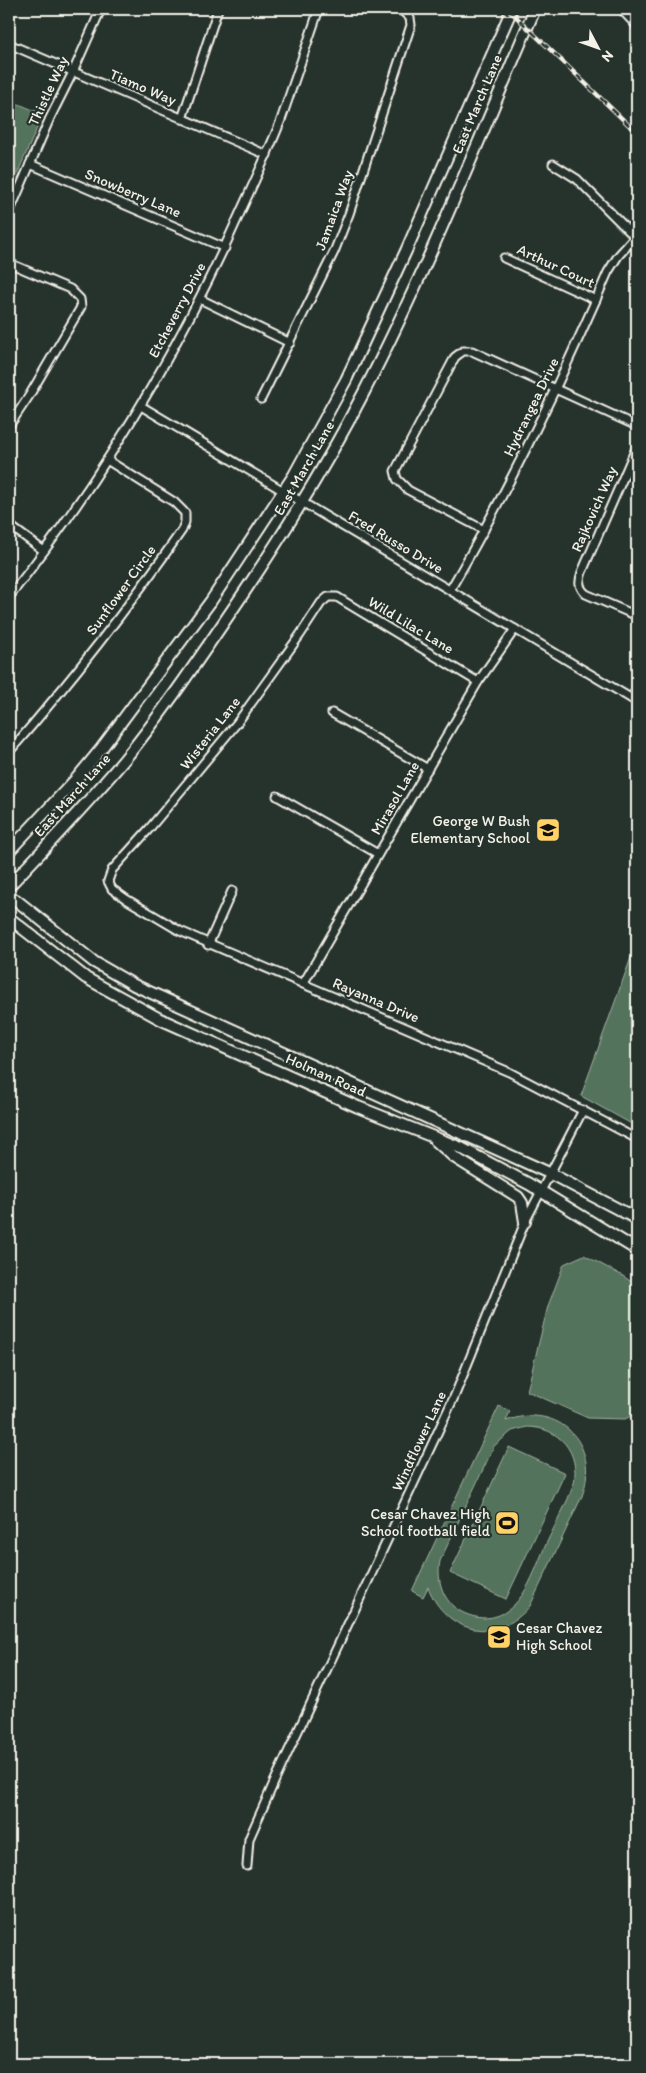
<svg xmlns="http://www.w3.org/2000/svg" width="646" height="2073" viewBox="0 0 646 2073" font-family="Itim,sans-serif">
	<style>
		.green { fill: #52735c; stroke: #a3b2a2; fill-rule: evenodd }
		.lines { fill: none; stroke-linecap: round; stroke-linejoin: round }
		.minor-casing { stroke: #f4f1e8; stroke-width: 11 }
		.secondary-casing { stroke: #f4f1e8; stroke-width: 14 }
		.minor { stroke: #26332d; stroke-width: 7 }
		.secondary { stroke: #26332d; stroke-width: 10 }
		.rail-casing { stroke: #f4f1e8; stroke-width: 4.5 }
		.rail { stroke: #26332d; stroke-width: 2.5; stroke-dasharray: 8; stroke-linecap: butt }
		.labels { text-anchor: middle; stroke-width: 4.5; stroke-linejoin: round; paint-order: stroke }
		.street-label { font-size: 15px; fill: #f4f1e8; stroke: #26332d }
		.poi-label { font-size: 15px; fill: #f4f1e8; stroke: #26332d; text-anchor: end }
	</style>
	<rect width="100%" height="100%" fill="#26332d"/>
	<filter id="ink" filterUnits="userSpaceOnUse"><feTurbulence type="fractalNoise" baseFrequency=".02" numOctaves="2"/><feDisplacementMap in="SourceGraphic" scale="10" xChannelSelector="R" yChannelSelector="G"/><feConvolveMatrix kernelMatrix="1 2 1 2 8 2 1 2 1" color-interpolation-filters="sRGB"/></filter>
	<g filter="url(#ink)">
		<!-- green -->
		<g class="green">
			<polygon points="9,100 43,114 9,193"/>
			<polygon points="637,941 637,1127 581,1096"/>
			<polygon points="584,1255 623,1276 637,1286 637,1413 625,1419 588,1418 527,1391 548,1306 564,1264"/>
			<path d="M499 1406 510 1411 506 1421C558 1401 601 1444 582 1496L530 1606C497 1645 446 1634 428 1587L423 1597 412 1591ZM527 1427C559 1427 580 1452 574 1483 567 1504 556 1523 547 1542 534 1570 523 1616 486 1618 474 1618 463 1614 454 1607 441 1595 437 1578 440 1561L494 1446 512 1431Z"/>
			<polygon points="509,1447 565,1473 506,1599 450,1573"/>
		</g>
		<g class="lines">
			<defs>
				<g id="minor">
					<polyline points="621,9 637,26"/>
					<polyline points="9,44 267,155"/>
					<polyline points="182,119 218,9"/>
					<polyline points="30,164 225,248"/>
					<polyline points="553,164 577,179 637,239"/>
					<polyline points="9,213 50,118 73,72 101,9"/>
					<polyline points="504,258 596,300"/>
					<polyline points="9,263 70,289 80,299 81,307 29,396 9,426"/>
					<polyline points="200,299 290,343"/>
					<polyline points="261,399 334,252 349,214 411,25 410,18 400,9"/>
					<polyline points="141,406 637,702"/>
					<path d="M637 446 582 572C579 581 578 587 586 594L637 616"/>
					<polyline points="9,525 44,551"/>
					<polyline points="484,530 408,490 397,479 395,471 455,357 463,351 472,351 637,426"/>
					<path d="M450 590C510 487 561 381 608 272L618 256 635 237"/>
					<path d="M9 597C102 479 179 350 240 213 254 182 269 151 281 120 294 83 306 46 319 9"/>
					<polyline points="478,682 345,602 337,597 328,597 321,603 300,635 237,723 149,829 112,870 108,881 112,889 126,899 180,931 509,1072 637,1139"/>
					<polyline points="632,699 637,687"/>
					<polyline points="332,713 428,769"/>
					<path d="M9 752C71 681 128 608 182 530L185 522V513L174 502 107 460"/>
					<polyline points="277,796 378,854"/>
					<polyline points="208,945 232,891"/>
					<polyline points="303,984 478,682 515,629"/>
					<polyline points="247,1866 249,1839 276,1778 455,1395 525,1222 583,1110"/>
				</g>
				<g id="secondary">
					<polyline points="9,851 77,778 101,749 211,601 294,475 346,380 406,251 512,9"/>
					<path d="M9 886C48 845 87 804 124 760 160 716 192 669 224 622 275 548 323 472 364 392 428 268 480 137 535 9"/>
					<polyline points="9,898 16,900 94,962 134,985 549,1173 637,1219"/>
					<polyline points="9,918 86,978 160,1019 358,1107 461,1148 529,1184 637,1250"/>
					<polyline points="435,1140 454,1157 518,1197 522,1203 525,1222"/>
				</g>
			</defs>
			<!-- minor casing -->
			<use href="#minor" class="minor-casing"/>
			<!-- secondary casing -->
			<use href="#secondary" class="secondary-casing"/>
			<!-- minor -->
			<use href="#minor" class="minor"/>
			<!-- secondary -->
			<use href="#secondary" class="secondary"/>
			<defs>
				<polyline id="rail" points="508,9 637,133"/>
			</defs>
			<!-- rail casing -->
			<use href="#rail" class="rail-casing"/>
			<!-- rail -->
			<use href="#rail" class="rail"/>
		</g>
	</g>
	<!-- icons -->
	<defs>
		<symbol id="school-square" viewBox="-11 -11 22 22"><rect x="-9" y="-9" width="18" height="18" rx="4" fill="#ffd166" stroke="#26332d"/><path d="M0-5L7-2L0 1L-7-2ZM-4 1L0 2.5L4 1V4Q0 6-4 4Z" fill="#111"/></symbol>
		<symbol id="stadium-square" viewBox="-11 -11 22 22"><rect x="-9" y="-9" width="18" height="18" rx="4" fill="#ffd166" stroke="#26332d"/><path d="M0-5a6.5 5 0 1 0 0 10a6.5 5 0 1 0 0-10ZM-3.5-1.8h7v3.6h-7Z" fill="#111"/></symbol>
	</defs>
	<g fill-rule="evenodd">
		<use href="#school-square" x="534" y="816" width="28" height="28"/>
		<use href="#stadium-square" x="493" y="1509" width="28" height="28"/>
		<use href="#school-square" x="485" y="1623" width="28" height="28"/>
	</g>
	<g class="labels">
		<!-- street labels -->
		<g class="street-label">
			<text transform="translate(143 87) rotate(23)" y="5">Tiamo Way</text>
			<text transform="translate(48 91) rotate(-65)" y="5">Thistle Way</text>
			<text transform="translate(477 104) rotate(-67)" y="5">East March Lane</text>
			<text transform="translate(133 193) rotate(23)" y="5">Snowberry Lane</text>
			<text transform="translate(334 210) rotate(-70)" y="5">Jamaica Way</text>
			<text transform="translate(556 266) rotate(25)" y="5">Arthur Court</text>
			<text transform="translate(177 310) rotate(-62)" y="5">Etcheverry Drive</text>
			<text transform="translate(531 407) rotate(-64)" y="5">Hydrangea Drive</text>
			<text transform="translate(304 468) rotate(-60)" y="5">East March Lane</text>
			<text transform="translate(594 509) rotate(-66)" y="5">Rajkovich Way</text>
			<text transform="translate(396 542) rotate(31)" y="5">Fred Russo Drive</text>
			<text transform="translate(121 590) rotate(-54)" y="5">Sunflower Circle</text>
			<text transform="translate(411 625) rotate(31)" y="5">Wild Lilac Lane</text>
			<text transform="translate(210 733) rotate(-52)" y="5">Wisteria Lane</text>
			<text transform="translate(72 795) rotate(-48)" y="5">East March Lane</text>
			<text transform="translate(395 798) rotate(-60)" y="5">Mirasol Lane</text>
			<text transform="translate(376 1000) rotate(23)" y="5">Rayanna Drive</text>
			<text transform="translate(326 1075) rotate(24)" y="5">Holman Road</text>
			<text transform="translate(419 1441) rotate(-65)" y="5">Windflower Lane</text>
		</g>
		<!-- poi labels -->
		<g class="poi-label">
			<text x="530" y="826">George W Bush<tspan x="530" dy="17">Elementary School</tspan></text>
			<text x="490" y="1519">Cesar Chavez High<tspan x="490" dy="17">School football field</tspan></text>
			<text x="516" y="1633" text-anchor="start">Cesar Chavez<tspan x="516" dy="17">High School</tspan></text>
		</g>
	</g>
	<!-- margin -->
	<rect width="646" height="2073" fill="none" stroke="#26332d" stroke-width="30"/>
	<rect x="15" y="15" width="616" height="2043" fill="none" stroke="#f4f1e8" stroke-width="2" filter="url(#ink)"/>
	<!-- north arrow -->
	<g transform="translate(598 48) rotate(131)" stroke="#26332d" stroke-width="4" paint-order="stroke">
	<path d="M0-4L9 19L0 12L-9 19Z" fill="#f4f1e8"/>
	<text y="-8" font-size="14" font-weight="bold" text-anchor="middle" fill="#f4f1e8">N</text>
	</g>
</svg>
